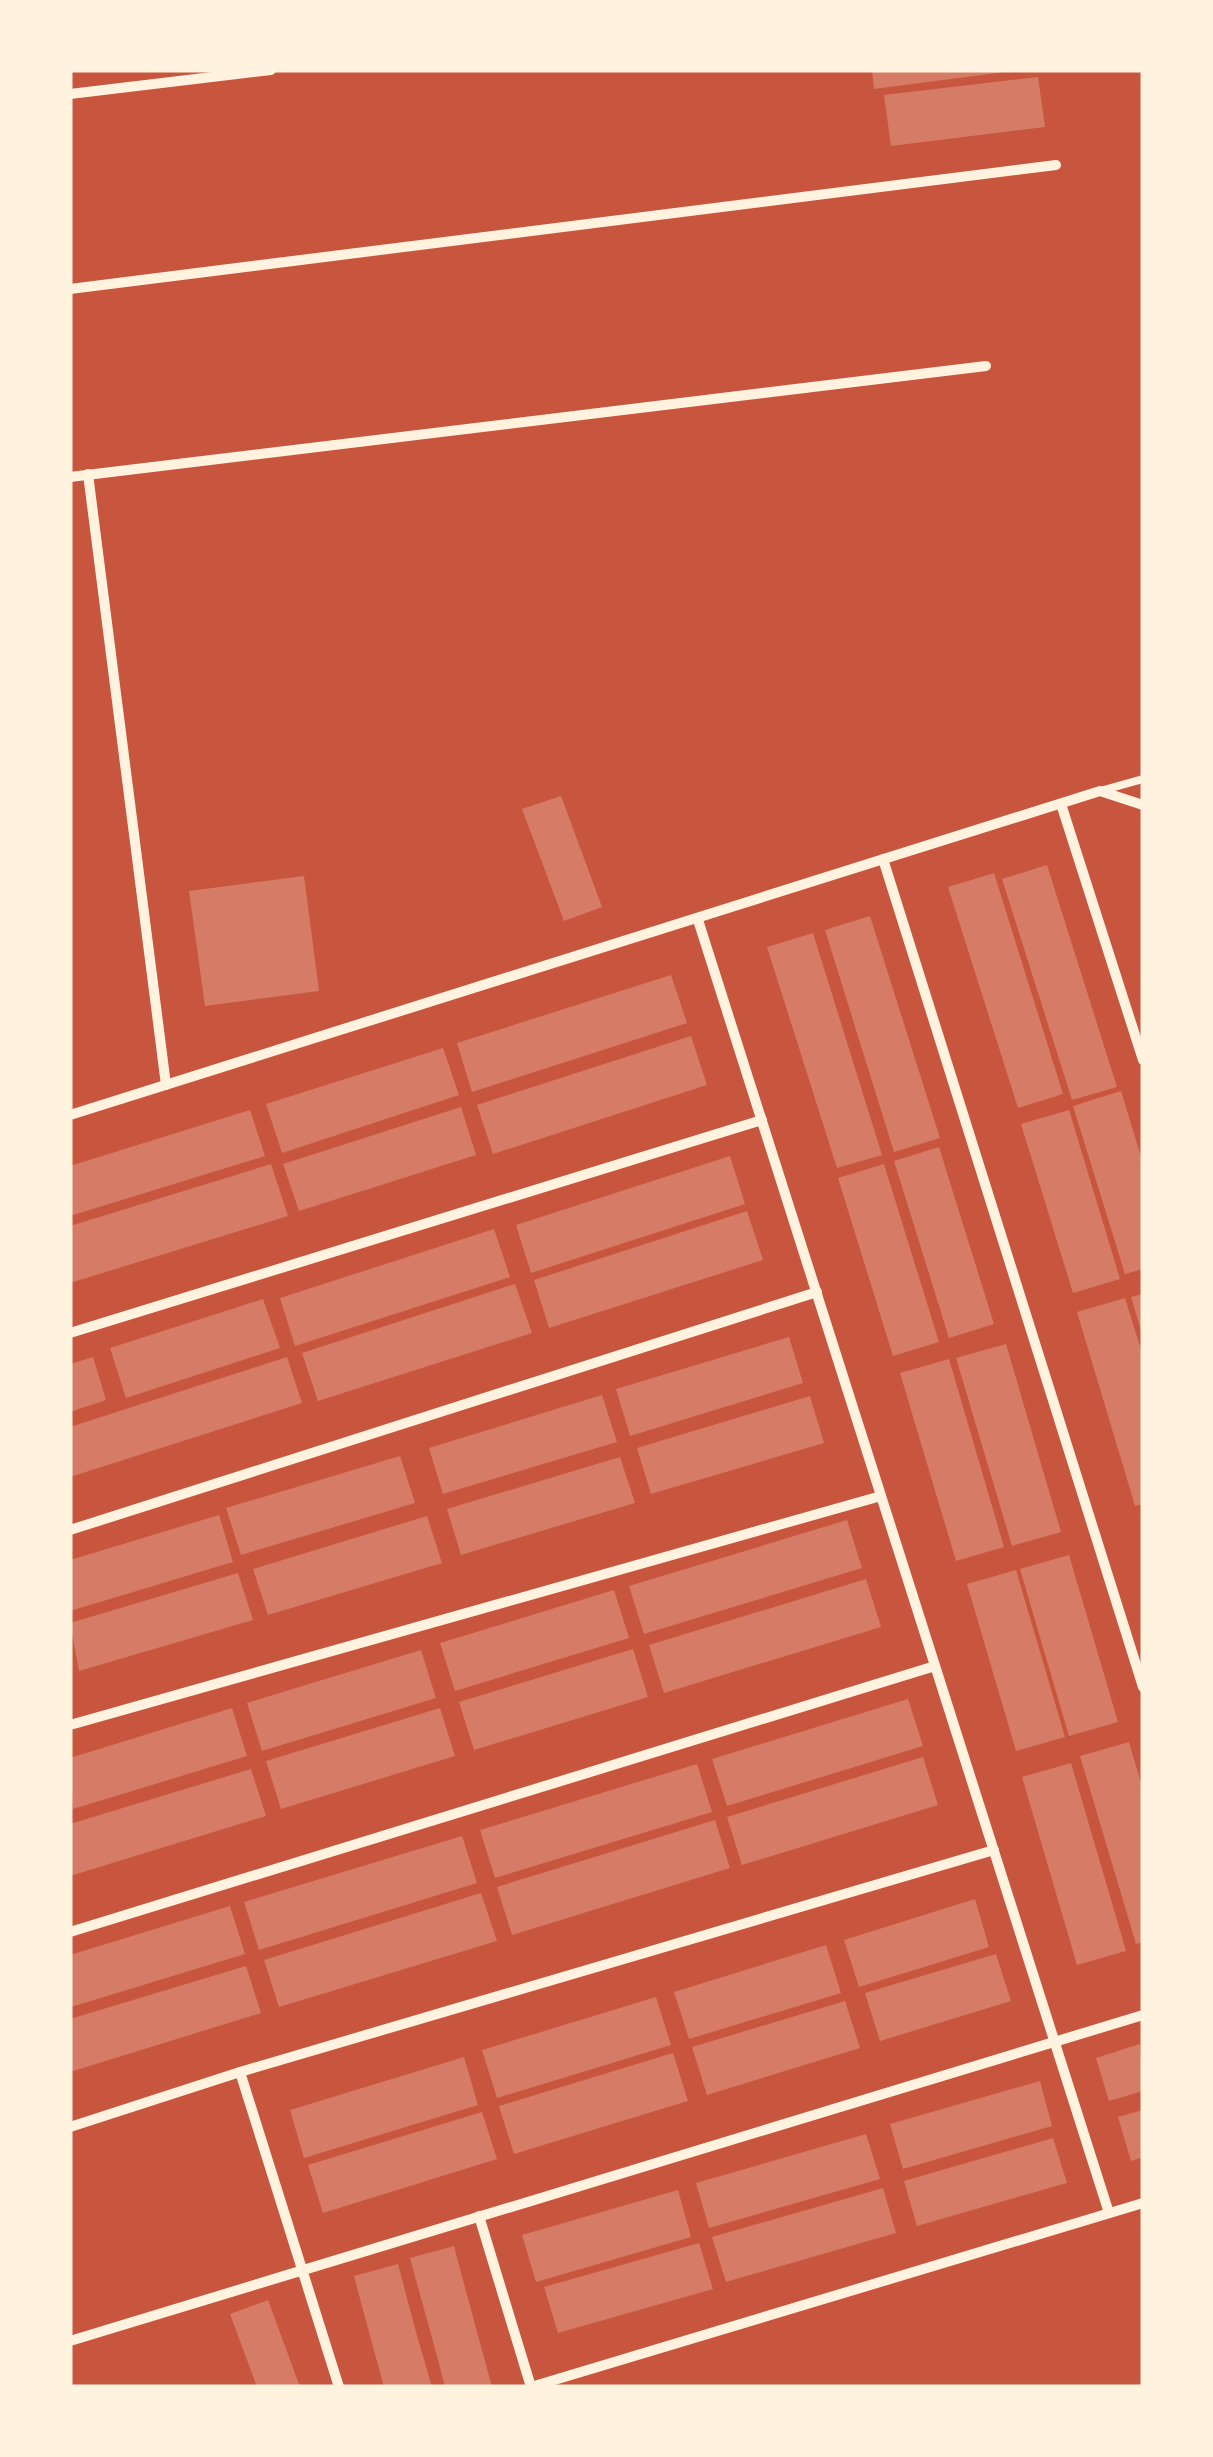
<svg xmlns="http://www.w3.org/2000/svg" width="1213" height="2457" viewBox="0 0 1213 2457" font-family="Bitter,serif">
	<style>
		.building { fill: #d67c66 }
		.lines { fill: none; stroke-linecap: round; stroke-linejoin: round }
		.service { stroke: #fff3e0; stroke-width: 8 }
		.minor { stroke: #fff3e0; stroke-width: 10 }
	</style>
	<rect width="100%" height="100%" fill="#c8553d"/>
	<!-- building -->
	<g class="building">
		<polygon points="872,70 1005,70 1005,72 874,89"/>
		<polygon points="1038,77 1045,127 891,146 884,95"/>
		<polygon points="561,796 602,907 564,921 522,809"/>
		<polygon points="1047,865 1117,1087 1072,1100 1002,879"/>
		<polygon points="994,873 1063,1094 1018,1108 948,887"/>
		<polygon points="304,876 319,991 205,1006 189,891"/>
		<polygon points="870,916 940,1138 894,1152 825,930"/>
		<polygon points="813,933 882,1155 837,1168 767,947"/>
		<polygon points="671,975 687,1023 472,1092 457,1043"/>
		<polygon points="691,1036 707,1085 493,1154 477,1105"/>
		<polygon points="443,1048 459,1095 282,1153 266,1104"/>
		<polygon points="1121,1091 1143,1163 1143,1269 1125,1274 1073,1106"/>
		<polygon points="461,1107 476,1155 299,1211 283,1164"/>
		<polygon points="250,1110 265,1156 70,1216 70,1166"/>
		<polygon points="1069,1110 1120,1279 1073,1293 1021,1124"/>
		<polygon points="939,1147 994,1324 949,1338 894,1161"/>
		<polygon points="730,1156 745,1204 531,1273 516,1225"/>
		<polygon points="271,1164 288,1216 70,1283 70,1226"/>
		<polygon points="884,1164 939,1342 893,1356 838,1178"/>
		<polygon points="747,1211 763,1260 549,1328 534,1280"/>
		<polygon points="494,1229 510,1277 295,1346 280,1298"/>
		<polygon points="515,1284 532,1333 318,1401 302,1353"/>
		<polygon points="1143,1294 1143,1334 1142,1334 1131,1297"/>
		<polygon points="1125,1298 1143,1356 1143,1504 1135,1506 1077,1312"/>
		<polygon points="263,1299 280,1348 126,1398 110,1348"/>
		<polygon points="789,1337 803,1383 630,1436 616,1389"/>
		<polygon points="1006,1344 1061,1532 1012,1546 956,1358"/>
		<polygon points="93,1357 106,1400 70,1412 70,1364"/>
		<polygon points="287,1357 302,1403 70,1477 70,1427"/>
		<polygon points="949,1359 1004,1547 956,1561 900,1373"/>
		<polygon points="602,1395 617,1442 443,1494 429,1448"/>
		<polygon points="810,1396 824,1443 651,1494 637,1448"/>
		<polygon points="400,1456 415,1503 241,1555 226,1508"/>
		<polygon points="620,1457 635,1503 461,1555 447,1509"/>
		<polygon points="219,1515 233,1562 70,1611 70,1560"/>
		<polygon points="427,1516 442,1563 268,1615 253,1569"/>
		<polygon points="847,1520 862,1568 644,1634 629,1586"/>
		<polygon points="1069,1555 1118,1722 1069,1736 1020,1569"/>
		<polygon points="1016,1570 1065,1737 1016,1751 967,1584"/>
		<polygon points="238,1573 253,1620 79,1671 70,1623"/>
		<polygon points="866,1579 881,1627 664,1693 649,1645"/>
		<polygon points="614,1590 629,1638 455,1691 440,1643"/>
		<polygon points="633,1649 648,1697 474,1750 459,1702"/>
		<polygon points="421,1650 436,1698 262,1751 247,1703"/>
		<polygon points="908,1699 923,1746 727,1806 712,1759"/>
		<polygon points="232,1708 247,1756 73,1809 70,1758"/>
		<polygon points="440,1708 455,1756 281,1809 266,1761"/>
		<polygon points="1129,1742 1143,1790 1143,1942 1136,1944 1080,1756"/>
		<polygon points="923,1757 938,1805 742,1865 727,1817"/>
		<polygon points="1071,1763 1126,1951 1077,1965 1022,1777"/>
		<polygon points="697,1764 712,1812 495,1878 480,1830"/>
		<polygon points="251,1769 266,1816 70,1876 70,1824"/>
		<polygon points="715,1820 730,1868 512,1935 497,1887"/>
		<polygon points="462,1836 477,1883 259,1950 244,1902"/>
		<polygon points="481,1893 497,1941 279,2007 264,1960"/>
		<polygon points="975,1899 989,1947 859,1987 844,1940"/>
		<polygon points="230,1906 245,1954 71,2007 70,1955"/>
		<polygon points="826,1945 841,1993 689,2039 674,1992"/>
		<polygon points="996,1954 1011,2001 880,2041 865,1993"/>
		<polygon points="246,1966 261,2013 70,2072 70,2019"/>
		<polygon points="656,1997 671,2045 497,2098 482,2050"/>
		<polygon points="845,2001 860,2048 707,2095 692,2047"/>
		<polygon points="1140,2044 1143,2091 1109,2101 1096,2058"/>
		<polygon points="673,2053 688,2101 514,2154 499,2106"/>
		<polygon points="464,2057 478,2105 304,2158 290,2110"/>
		<polygon points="1040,2081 1052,2126 903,2169 890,2124"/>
		<polygon points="1143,2110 1143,2157 1131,2161 1118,2117"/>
		<polygon points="482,2112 497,2159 323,2213 308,2165"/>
		<polygon points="866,2134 880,2179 709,2228 696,2183"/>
		<polygon points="1053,2138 1067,2183 917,2226 904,2181"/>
		<polygon points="883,2188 896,2233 726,2282 712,2237"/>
		<polygon points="678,2190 691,2237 536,2282 522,2235"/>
		<polygon points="699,2243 713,2289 558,2333 544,2287"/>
		<polygon points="454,2246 463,2280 492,2387 445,2387 438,2360 410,2258"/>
		<polygon points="398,2264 416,2332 432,2387 384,2387 363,2310 354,2276"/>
		<polygon points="268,2300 300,2387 257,2387 230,2314"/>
	</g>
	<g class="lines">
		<!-- service -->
		<polyline class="service" points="1100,791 1143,779"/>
		<!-- minor -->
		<g class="minor">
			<polyline points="70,94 271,70"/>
			<polyline points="70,289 1056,165"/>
			<polyline points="88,474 166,1085"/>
			<polyline points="70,477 986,366"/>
			<polyline points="1061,804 1143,1060"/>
			<polyline points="883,859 1143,1687"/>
			<polyline points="698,920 1109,2213"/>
			<polyline points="70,1115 1100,791 1143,805"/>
			<polyline points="70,1333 762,1120"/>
			<polyline points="70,1530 817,1292"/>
			<polyline points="70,1725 881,1496"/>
			<polyline points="70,1932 935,1666"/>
			<polyline points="240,2072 339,2387"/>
			<polyline points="70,2127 240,2072 994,1850"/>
			<polyline points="479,2216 531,2387"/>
			<polyline points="70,2341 1143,2015"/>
			<polyline points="531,2387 1143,2203"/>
		</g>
	</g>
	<!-- border -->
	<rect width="1213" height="2457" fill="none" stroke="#fff3e0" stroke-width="145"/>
</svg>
